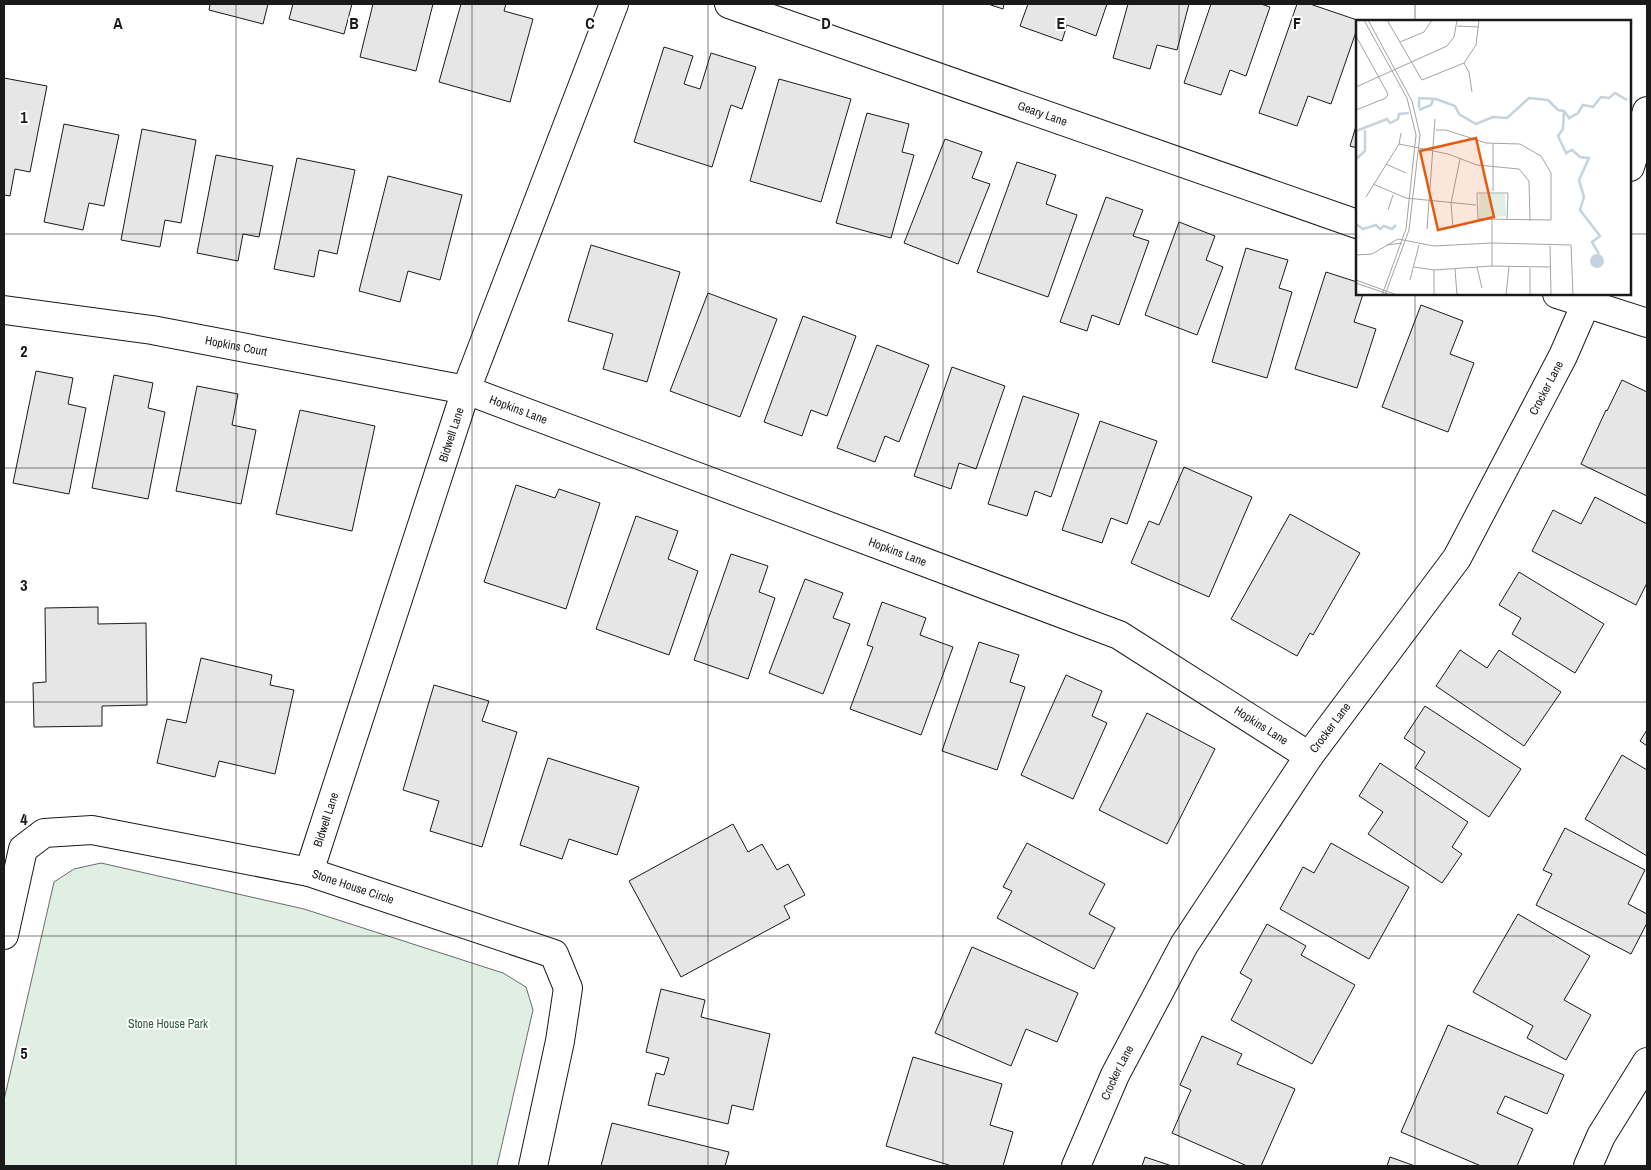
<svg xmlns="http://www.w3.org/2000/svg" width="1651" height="1170" viewBox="0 0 1651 1170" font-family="'Archivo Narrow',sans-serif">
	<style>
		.green { fill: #e0efe3; stroke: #6a6a6a }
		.building { fill: #e6e6e6; stroke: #1a1a1a }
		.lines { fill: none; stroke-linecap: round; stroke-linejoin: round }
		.street-casing { stroke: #1a1a1a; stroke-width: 30 }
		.street { stroke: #fff; stroke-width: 28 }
		.grid { fill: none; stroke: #1a1a1a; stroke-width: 1; stroke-opacity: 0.55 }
		.labels { text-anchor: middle; stroke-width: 4; stroke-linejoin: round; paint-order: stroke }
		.street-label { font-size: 12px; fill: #1a1a1a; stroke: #fff }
		.park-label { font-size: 12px; fill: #2b5a34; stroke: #fff }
		.inset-river { fill: none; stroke: #c6d2dc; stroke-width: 2.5 }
		.inset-road { fill: none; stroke: #a3a3a3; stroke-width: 1 }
		.view { fill: #e8590c; fill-opacity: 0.15; stroke: #e8590c; stroke-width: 2.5 }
		.inset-edge { fill: none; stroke: #1a1a1a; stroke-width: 2.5 }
		.grid-label { font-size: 16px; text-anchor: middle; font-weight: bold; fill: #1a1a1a; stroke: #fff; stroke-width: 4; stroke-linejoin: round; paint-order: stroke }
	</style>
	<rect width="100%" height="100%" fill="#fff"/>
	<!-- green -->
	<polygon class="green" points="101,863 304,909 503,973 526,987 533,1010 497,1166 4,1166 4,1100 54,882 74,869"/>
	<!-- building -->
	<g class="building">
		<polygon points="210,4 268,4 263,24 209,10"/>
		<polygon points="293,4 352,4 344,34 289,19"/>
		<polygon points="373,4 433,4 416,71 360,57"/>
		<polygon points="461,4 506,4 504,11 533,19 510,102 439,82"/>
		<polygon points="988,4 1004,4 1003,9"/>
		<polygon points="1028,4 1107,4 1096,36 1067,25 1062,41 1020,26"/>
		<polygon points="1128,4 1189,4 1177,50 1157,45 1150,69 1113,58"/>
		<polygon points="1211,4 1261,4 1270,7 1246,76 1230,70 1221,95 1184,83"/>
		<polygon points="1297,4 1310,4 1360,21 1357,21 1357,29 1331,104 1308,96 1297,126 1259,113"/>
		<polygon points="664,47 693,56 684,84 700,89 711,53 756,67 742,109 731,105 712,167 634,142"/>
		<polygon points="4,78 47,86 30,172 15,169 10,196 4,195"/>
		<polygon points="779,79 851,99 821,202 750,181"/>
		<polygon points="867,113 909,124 902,152 914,155 891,238 836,223"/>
		<polygon points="1357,123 1357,148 1350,146"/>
		<polygon points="64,124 119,135 104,206 89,203 83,230 44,222"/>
		<polygon points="142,129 196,140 181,223 165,220 160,247 121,240"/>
		<polygon points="945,139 982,152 972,178 990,184 958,264 904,243"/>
		<polygon points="216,155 273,166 259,237 243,234 238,261 197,253"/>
		<polygon points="297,158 355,170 337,254 319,250 314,277 274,269"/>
		<polygon points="1017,162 1056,175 1046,204 1077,215 1048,297 977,272"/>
		<polygon points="388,176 462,195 440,280 408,271 400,302 359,291"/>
		<polygon points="1106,197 1143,210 1133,236 1149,241 1119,325 1092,315 1087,331 1060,322"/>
		<polygon points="1179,222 1215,236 1206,260 1223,267 1197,335 1145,315"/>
		<polygon points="591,245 680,272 647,382 603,369 613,334 568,321"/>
		<polygon points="1246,248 1288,260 1279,288 1292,292 1267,378 1212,362"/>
		<polygon points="1326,272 1357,282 1357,294 1363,294 1354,322 1376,329 1357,388 1295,369"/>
		<polygon points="708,293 777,319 740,417 670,391"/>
		<polygon points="1421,305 1463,321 1450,354 1474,363 1448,432 1382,407"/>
		<polygon points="803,316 856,336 827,416 811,410 802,436 764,422"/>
		<polygon points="877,345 929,365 899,442 885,436 875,462 837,448"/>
		<polygon points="952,367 1005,386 976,469 959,463 951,489 914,476"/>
		<polygon points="36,371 73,378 68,404 86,408 69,494 13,483"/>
		<polygon points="114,375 153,383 148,408 165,412 148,499 92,488"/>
		<polygon points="1622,380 1647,392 1647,496 1581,464 1606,410 1607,411"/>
		<polygon points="197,386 238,394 232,425 256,430 241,504 176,491"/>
		<polygon points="1023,396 1079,414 1051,497 1035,491 1027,516 988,504"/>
		<polygon points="300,410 375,426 352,531 276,514"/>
		<polygon points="1100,421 1157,441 1127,524 1111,518 1102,543 1062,530"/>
		<polygon points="1184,467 1252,497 1209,597 1131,563 1149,521 1159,525"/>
		<polygon points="516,485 555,498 559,489 600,503 566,609 484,582"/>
		<polygon points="1595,497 1647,524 1647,583 1636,605 1532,551 1553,510 1581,524"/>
		<polygon points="1290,514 1360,553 1313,635 1310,633 1297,656 1231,619"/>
		<polygon points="636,516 678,531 668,559 698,571 669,655 596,629"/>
		<polygon points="731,554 768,566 759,592 775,598 748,679 694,660"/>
		<polygon points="1519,572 1604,624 1575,673 1512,634 1521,618 1499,605"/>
		<polygon points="805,579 843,593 833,618 850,624 823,694 769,673"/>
		<polygon points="882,602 926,618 920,635 953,647 921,735 850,709 873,647 867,645"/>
		<polygon points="98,607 98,624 146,623 147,705 102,706 102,726 34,727 33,683 46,682 45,608"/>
		<polygon points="979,642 1019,655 1010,682 1025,687 997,770 942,751"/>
		<polygon points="1460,650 1487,668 1499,650 1561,692 1524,746 1436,686"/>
		<polygon points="201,658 272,675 270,685 294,690 275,774 219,761 215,777 157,763 167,719 186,723"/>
		<polygon points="1066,675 1102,691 1092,716 1107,723 1073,799 1021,775"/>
		<polygon points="434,685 489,701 482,721 517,732 482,847 430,831 439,801 403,790"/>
		<polygon points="1425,706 1521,769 1489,817 1415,768 1425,752 1404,738"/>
		<polygon points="1147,713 1215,749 1167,844 1099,810"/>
		<polygon points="1647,730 1647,746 1640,741"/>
		<polygon points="1622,755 1647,770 1647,856 1585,819"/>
		<polygon points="548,758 639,787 617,855 569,839 562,859 520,845"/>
		<polygon points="1380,763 1468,822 1452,847 1462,854 1442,883 1368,834 1383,812 1359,796"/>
		<polygon points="733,824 748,852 762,844 777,870 788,864 805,895 784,906 790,918 681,977 629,881"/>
		<polygon points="1565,828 1645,870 1628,904 1647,914 1647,923 1631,954 1536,905 1552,874 1543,870"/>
		<polygon points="1027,843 1105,884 1089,914 1115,928 1094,969 997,918 1012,891 1003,887"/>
		<polygon points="1331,843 1409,887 1369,959 1280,909 1303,867 1314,873"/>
		<polygon points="1518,914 1590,956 1564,1000 1591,1015 1566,1060 1527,1038 1533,1026 1473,992"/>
		<polygon points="1267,924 1306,946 1301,955 1355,985 1312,1064 1231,1020 1252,980 1240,973"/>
		<polygon points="972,947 1078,993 1057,1042 1026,1029 1011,1066 935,1033"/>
		<polygon points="661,989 705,1000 701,1017 770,1034 753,1110 732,1105 728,1124 648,1105 656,1073 664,1075 669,1058 646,1052"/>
		<polygon points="1448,1025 1564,1075 1547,1114 1505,1096 1497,1113 1533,1129 1517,1166 1481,1166 1401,1132"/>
		<polygon points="1202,1036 1242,1054 1237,1064 1295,1089 1261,1166 1247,1166 1172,1133 1191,1090 1180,1085"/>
		<polygon points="913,1057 1002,1084 990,1125 1013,1132 1003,1166 952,1166 886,1146"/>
		<polygon points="612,1123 729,1152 725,1166 601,1166"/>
		<polygon points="1145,1157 1172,1166 1142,1166"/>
		<polygon points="1390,1157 1415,1166 1387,1166"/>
	</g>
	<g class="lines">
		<defs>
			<g id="street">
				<path id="s1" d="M729 4 1357 224"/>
				<polyline points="1630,167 1647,111"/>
				<polyline points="1557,294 1647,323"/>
				<path id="s2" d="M4 310 152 330 466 390 1119 635 1309 756"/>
				<path id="s3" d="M309 872 466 390 614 4"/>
				<path id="s4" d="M4 935 23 849 44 833 92 830 309 872 554 954 568 988 560 1041 533 1166"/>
				<path id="s5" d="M1076 1166 1115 1075 1184 945 1309 756 1457 558 1563 356 1590 294"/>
				<polyline points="1588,1166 1601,1136 1647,1062"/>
			</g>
		</defs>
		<!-- street casing -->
		<use href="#street" class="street-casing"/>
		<!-- street -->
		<use href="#street" class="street"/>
	</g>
	<!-- grid -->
	<path class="grid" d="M236 4V1166M472 4V1166M708 4V1166M943 4V1166M1179 4V1166M1415 4V21M4 234H1357M1630 234H1647M1415 294V1166M4 468H1647M4 702H1647M4 936H1647"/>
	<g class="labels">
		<!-- street labels -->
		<g class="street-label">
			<text dy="4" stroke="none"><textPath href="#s1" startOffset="332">Geary Lane</textPath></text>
			<text dy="4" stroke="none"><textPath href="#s2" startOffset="235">Hopkins Court</textPath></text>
			<text dy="4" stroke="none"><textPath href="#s5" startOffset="912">Crocker Lane</textPath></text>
			<text dy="4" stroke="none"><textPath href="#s2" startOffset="525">Hopkins Lane</textPath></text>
			<text dy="4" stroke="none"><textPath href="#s3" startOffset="460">Bidwell Lane</textPath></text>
			<text dy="4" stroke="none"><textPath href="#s2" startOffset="930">Hopkins Lane</textPath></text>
			<text dy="4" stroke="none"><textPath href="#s2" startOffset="1335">Hopkins Lane</textPath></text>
			<text dy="4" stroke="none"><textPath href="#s5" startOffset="508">Crocker Lane</textPath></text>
			<text dy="4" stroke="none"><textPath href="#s3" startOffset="55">Bidwell Lane</textPath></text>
			<text dy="4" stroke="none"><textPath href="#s4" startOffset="430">Stone House Circle</textPath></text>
			<text dy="4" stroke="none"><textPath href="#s5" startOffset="102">Crocker Lane</textPath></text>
		</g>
		<!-- park labels -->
		<g class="park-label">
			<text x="168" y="1028">Stone House Park</text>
		</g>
	</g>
	<!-- overview -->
	<g transform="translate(1356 20)">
		<rect width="275" height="275" fill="#fff"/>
		<path d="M123 174H149L150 196 123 198Z" fill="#e0efe3"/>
		<path d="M234 241a7 7 0 1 1 14 0a7 7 0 1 1-14 0Z" fill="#c6d2dc"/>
		<path class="inset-river" d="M63 88V78L80 79 99 86 103 94 120 104 137 97 151 98 173 78 192 80 202 90 208 91 207 109 202 116 210 133 216 130 224 137 233 138 223 160 228 177 224 190 244 216 236 222 243 234M63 90 75 85 77 80M209 92 213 98 222 93 227 85 237 87 245 77 253 78 259 73 271 80M0 111 31 99 34 103 42 99 43 94 53 93M0 139 9 131V110M0 204 7 209 20 205 24 209 28 206 36 209 40 205"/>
		<path class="inset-road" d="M8 0 51 78 60 115 50 209 26 275M12 0 56 81 64 115 53 210 29 275M31 0 66 60 108 43 120 25 123 0M101 6 123 7M0 16 32 74 30 78 0 90M44 22 68 12 76 0M108 43 113 52 116 72M0 67 91 26 98 17 101 0M80 110H90L130 123 164 124 185 136 195 153V200L122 199 121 173H152L151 199M137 123V171M43 124 92 134 121 145 163 149 173 161 174 201M30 144 50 153M17 164 50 178 120 185M10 177 43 124 45 113M32 190 37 175M136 199V246M97 208 95 183 104 139M71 209 79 99M31 225 46 223M194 226 195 275M0 235 16 234 42 219 78 226 136 223 215 225 217 275M58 247 78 250 136 246 194 247M121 247 126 268M174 248V275M99 249 101 275M78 250V275M0 260 41 275M54 260 63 225M0 263 35 275M150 275 153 247"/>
		<path class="view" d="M120 118 138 197 82 210 64 131Z"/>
		<rect width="275" height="275" class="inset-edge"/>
	</g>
	<g class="grid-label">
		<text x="118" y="29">A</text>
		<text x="354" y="29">B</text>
		<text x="590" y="29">C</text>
		<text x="826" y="29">D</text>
		<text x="1061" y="29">E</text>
		<text x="1297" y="29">F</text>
		<text x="24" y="123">1</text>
		<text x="24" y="357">2</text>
		<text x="24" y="591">3</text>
		<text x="24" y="825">4</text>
		<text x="24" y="1059">5</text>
	</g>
	<!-- border -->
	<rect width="1651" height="1170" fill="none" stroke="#1a1a1a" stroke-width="10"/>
</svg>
